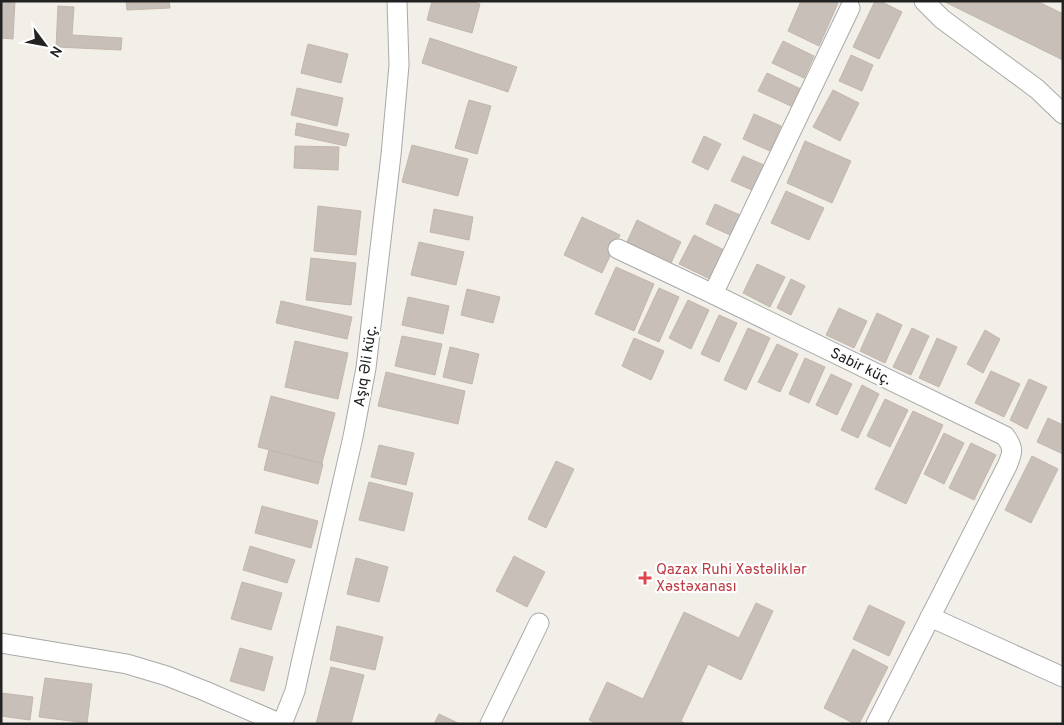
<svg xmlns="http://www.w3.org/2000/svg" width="1064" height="725" viewBox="0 0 1064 725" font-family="Overpass,sans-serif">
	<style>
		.building { fill: #c7bfb8; stroke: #c4b6ab }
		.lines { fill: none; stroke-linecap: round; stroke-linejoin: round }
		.minor-casing { stroke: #a9a9a9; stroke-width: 21 }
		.minor { stroke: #fff; stroke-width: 19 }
		.health-dot { fill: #e0444e; stroke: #fff; stroke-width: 2 }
		.labels { text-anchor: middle; stroke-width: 4.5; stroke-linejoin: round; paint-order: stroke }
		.street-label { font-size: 15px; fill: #222; stroke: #fff }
		.health-label { font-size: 15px; fill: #be3a42; stroke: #fff; text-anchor: start }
	</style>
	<rect width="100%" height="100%" fill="#f2efe9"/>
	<!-- building -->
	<g class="building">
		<polygon points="1,1 15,1 13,39 1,38"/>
		<polygon points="126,1 169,1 170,8 127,10"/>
		<polygon points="432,1 470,1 480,4 472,33 427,20"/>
		<polygon points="801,1 834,1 838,3 819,46 788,31"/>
		<polygon points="875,1 880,1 902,12 879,59 853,47"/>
		<polygon points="943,1 1037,1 1063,14 1063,60"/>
		<polygon points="58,6 74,7 72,35 122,38 121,50 56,47"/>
		<polygon points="430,38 517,67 508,92 422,63"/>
		<polygon points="783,41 814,56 804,78 772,63"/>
		<polygon points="308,44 348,54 341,83 301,73"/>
		<polygon points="851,55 873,65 862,91 839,81"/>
		<polygon points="767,73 801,89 793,107 758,91"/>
		<polygon points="297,88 343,98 337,126 291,115"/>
		<polygon points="833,90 859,103 840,141 813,127"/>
		<polygon points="469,100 491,106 477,154 455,148"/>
		<polygon points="754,114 781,126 770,151 743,139"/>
		<polygon points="297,123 349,134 346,146 295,135"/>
		<polygon points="704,136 721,144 708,170 692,162"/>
		<polygon points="805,141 851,161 832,203 787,183"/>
		<polygon points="412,145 468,159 458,196 402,182"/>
		<polygon points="295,146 339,147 338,170 294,168"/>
		<polygon points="743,156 764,165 752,190 731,181"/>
		<polygon points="786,191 824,208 809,240 771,223"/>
		<polygon points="715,204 740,215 730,235 706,224"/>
		<polygon points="318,206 361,211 356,255 314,251"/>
		<polygon points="434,209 473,217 469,240 430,232"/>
		<polygon points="582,217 620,235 602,273 564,255"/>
		<polygon points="637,220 681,242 671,263 627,242"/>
		<polygon points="694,235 724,250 710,279 679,264"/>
		<polygon points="419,242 464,252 456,285 411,275"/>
		<polygon points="311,258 356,263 351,305 306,300"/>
		<polygon points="757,264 785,277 770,307 743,293"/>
		<polygon points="616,267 654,284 634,331 595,314"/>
		<polygon points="791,279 805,286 791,315 777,308"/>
		<polygon points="659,288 679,297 659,342 638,333"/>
		<polygon points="467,289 500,297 493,323 461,315"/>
		<polygon points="408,297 449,306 443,334 402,325"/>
		<polygon points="688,300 709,310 691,349 669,338"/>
		<polygon points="281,301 352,317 347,339 276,323"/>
		<polygon points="839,308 867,321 854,348 826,335"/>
		<polygon points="877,313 902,325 885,363 860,351"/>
		<polygon points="719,315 737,323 719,362 701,354"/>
		<polygon points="748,328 770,338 746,390 724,380"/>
		<polygon points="912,328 929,336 911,375 893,367"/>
		<polygon points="985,330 1000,339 983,373 967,364"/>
		<polygon points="402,336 442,344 435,375 395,366"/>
		<polygon points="634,338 664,351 651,380 622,366"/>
		<polygon points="937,338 957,347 939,387 919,378"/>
		<polygon points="295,341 348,353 338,399 285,387"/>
		<polygon points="777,344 798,354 780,392 758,382"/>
		<polygon points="450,347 479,354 472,384 443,377"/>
		<polygon points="805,358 825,367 809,403 789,394"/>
		<polygon points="991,371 1020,384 1004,417 975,403"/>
		<polygon points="386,372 465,391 458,424 378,406"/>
		<polygon points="831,374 852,384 837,415 816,405"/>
		<polygon points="1029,379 1047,387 1027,429 1010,420"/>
		<polygon points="862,385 879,394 858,438 841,430"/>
		<polygon points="271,396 335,413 322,463 258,447"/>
		<polygon points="885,399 908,410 890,447 867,436"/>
		<polygon points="913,411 943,425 906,504 875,489"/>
		<polygon points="1048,418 1063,425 1063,454 1037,442"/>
		<polygon points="944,433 964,443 944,484 924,474"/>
		<polygon points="971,443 996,455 974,500 949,488"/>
		<polygon points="379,445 414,453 406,485 371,477"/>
		<polygon points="269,450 323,464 318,484 264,470"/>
		<polygon points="1032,456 1058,469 1031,523 1005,510"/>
		<polygon points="556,461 574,469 546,528 528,519"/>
		<polygon points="369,482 413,493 404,531 359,520"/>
		<polygon points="262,506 318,521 311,548 255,533"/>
		<polygon points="250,546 295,560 287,583 243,570"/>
		<polygon points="514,556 545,572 527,607 496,591"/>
		<polygon points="356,558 388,567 379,602 347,594"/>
		<polygon points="242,582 282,593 271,630 231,619"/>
		<polygon points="756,603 773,611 741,680 708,664 681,721 686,724 597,724 589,720 607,682 643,699 684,612 739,638"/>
		<polygon points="869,605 905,622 889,656 853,639"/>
		<polygon points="337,626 383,637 375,670 330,660"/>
		<polygon points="240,648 273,657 264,691 230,681"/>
		<polygon points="853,649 888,667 859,724 855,724 824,708"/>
		<polygon points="331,667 364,675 351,724 316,724"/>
		<polygon points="45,678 92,684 87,723 39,717"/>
		<polygon points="1,693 33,697 30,720 1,716"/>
		<polygon points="439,714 460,724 434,724"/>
	</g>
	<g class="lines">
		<defs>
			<g id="minor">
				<polyline points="924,1 942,19 1037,89 1063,114"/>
				<path d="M850 8 713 294 1005 436C1014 448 1013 452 1007 466L876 724"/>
				<polyline points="618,249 713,294"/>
				<polyline points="930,617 1063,677"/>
				<polyline points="1,643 127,664 167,676 205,691 281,724"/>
				<polyline points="282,724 295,691 302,659 353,437 366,368 391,155 399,65 397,1"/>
				<polyline points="490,724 539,623"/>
			</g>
		</defs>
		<!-- minor casing -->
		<use href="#minor" class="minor-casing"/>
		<!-- minor -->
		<use href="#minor" class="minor"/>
	</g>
	<!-- markers -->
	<path class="health-dot" d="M642.5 570.5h5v5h5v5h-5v5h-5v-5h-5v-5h5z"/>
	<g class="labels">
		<!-- street labels -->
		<g class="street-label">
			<text transform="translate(365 366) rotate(-81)" y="5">Aşıq Əli küç.</text>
			<text transform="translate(861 366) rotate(26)" y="5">Sabir küç.</text>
		</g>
		<!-- health labels -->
		<g class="health-label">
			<text x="656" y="574">Qazax Ruhi Xəstəliklər<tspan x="656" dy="17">Xəstəxanası</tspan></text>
		</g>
	</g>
	<!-- border -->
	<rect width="1064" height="725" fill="none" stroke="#222222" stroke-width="5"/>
	<!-- north arrow -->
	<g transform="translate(45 45) rotate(122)" stroke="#ffffff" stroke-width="4" paint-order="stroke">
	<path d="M0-4L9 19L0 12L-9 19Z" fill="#222222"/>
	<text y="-8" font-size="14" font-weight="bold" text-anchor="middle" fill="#222222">N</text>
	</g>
</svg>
